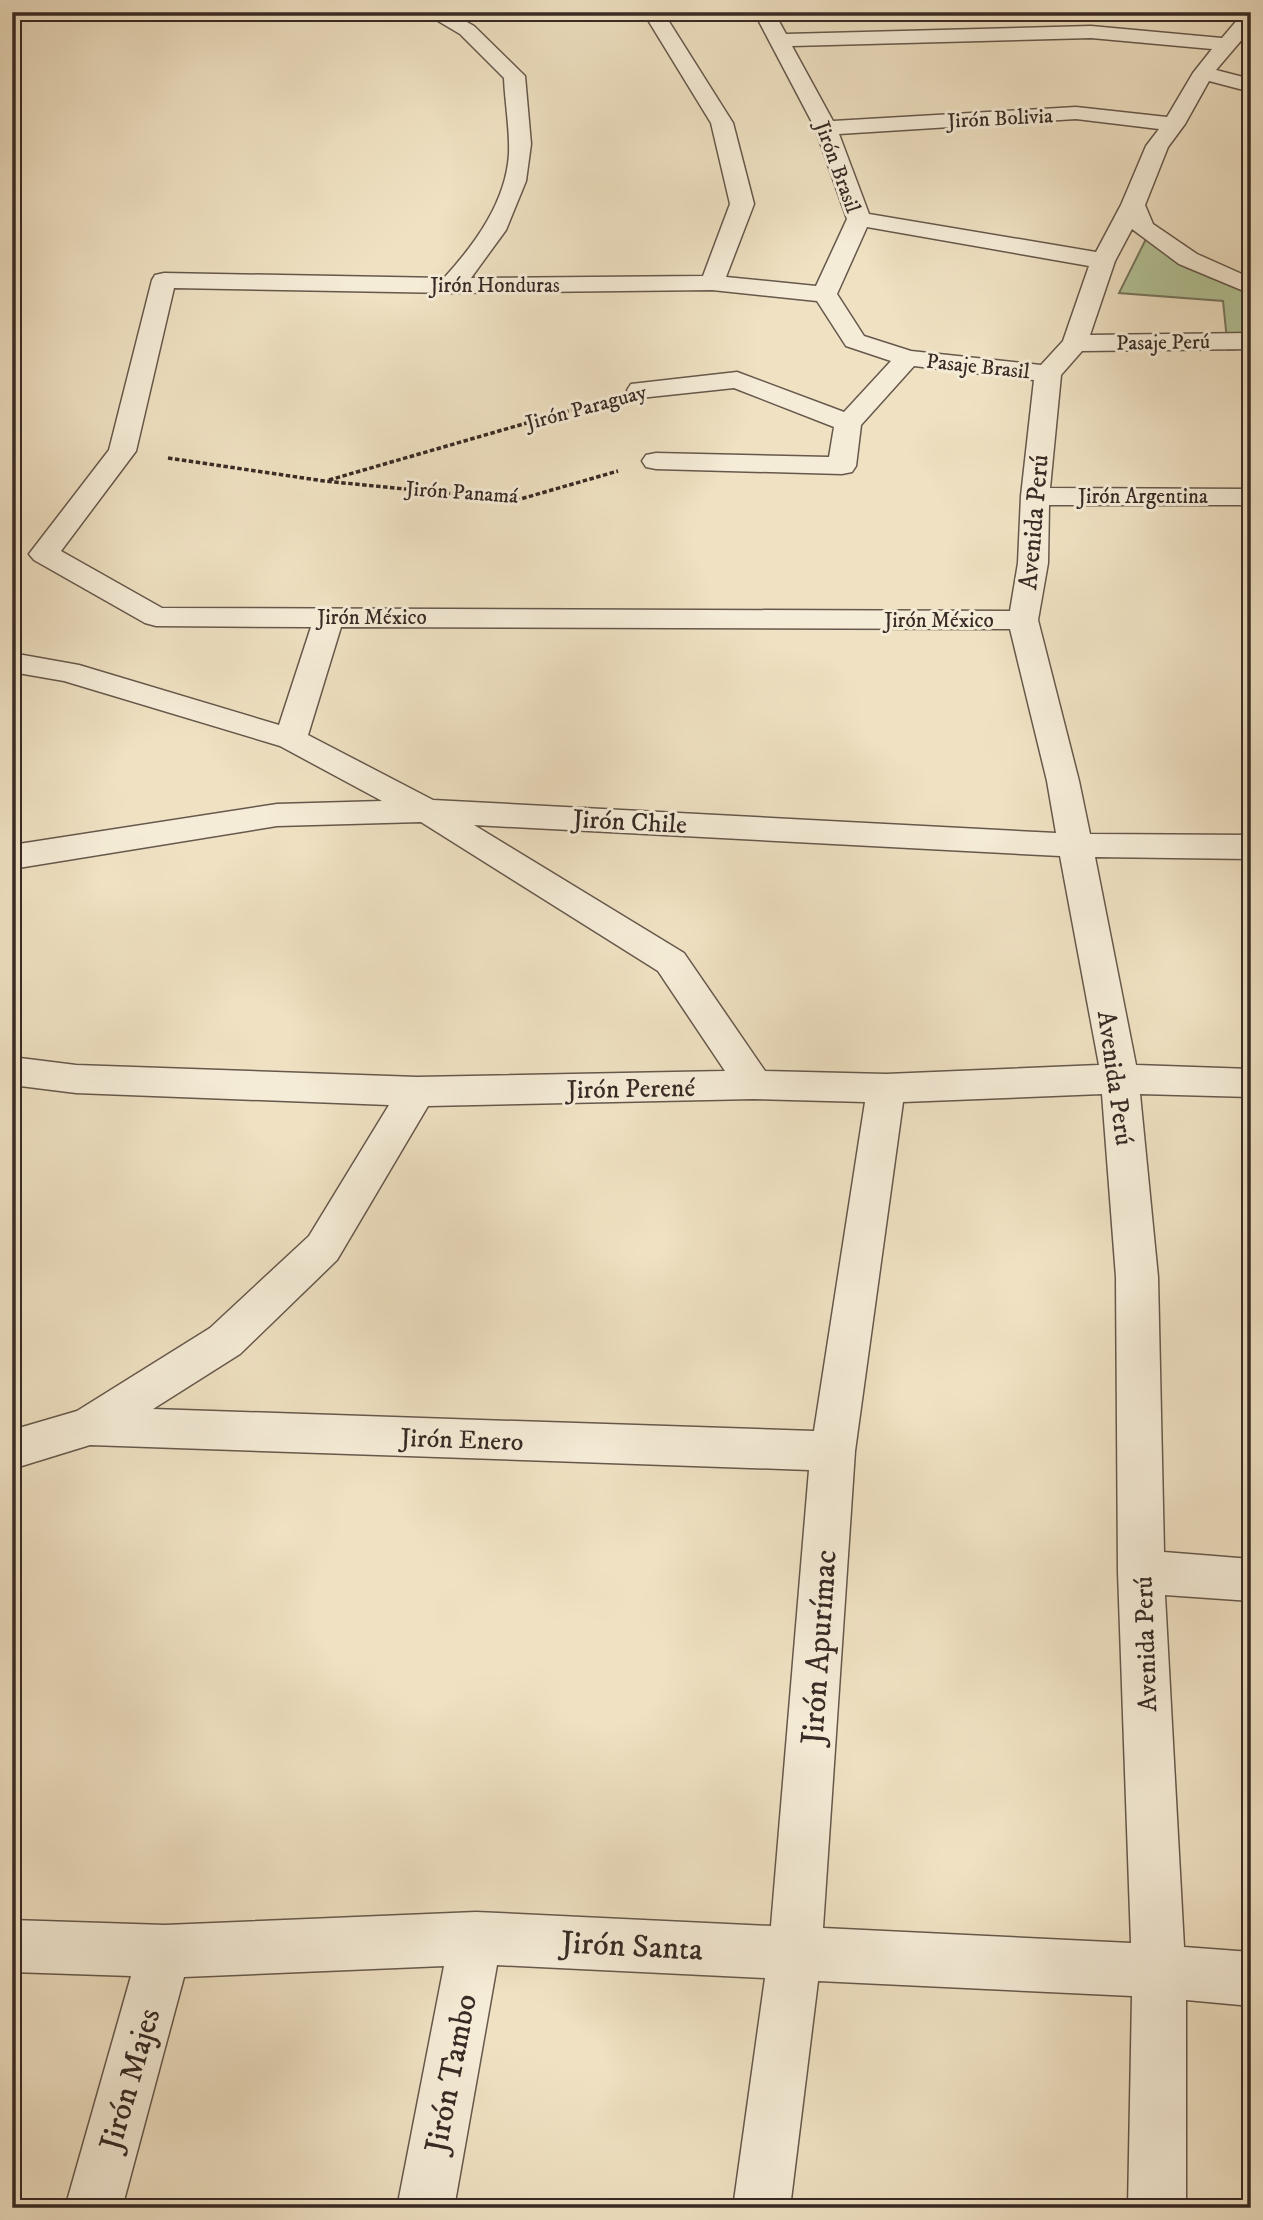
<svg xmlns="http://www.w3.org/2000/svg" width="1263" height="2220" viewBox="0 0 1263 2220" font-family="'IM FELL DW Pica',serif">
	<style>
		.green { fill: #b3c498; stroke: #76775e; stroke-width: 2 }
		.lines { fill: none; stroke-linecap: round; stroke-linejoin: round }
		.minor-casing { stroke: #66584c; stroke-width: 3 }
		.path { stroke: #382a25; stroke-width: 3.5; stroke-dasharray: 4.5 2.5; stroke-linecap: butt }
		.minor { fill: #f5ecd7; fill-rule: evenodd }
		.labels { text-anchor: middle; stroke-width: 6; stroke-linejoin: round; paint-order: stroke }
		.far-street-label { font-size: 21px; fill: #382a25; stroke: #f5ecd7 }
		.street-label { font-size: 26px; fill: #382a25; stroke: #f5ecd7 }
		.near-street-label { font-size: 32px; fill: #382a25; stroke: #f5ecd7 }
	</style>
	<rect width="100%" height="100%" fill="#efe1c2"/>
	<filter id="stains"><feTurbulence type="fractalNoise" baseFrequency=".00286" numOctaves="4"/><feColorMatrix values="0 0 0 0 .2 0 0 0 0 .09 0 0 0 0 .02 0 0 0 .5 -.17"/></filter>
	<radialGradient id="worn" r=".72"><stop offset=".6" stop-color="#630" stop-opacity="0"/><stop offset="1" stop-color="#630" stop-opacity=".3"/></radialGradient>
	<!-- green -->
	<polygon class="green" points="1147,237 1191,267 1251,294 1251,348 1228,350 1223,301 1119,293"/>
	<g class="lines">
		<defs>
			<path id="minor" d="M423 12H449L474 26 525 76 531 144 526 181 506 230 471 278 703 276 730 204 711 123 643 12H663L733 123 754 204 726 277 816 286 847 219 815 128 754 12H774L786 34 1091 26 1222 38 1244 12H1251V29L1216 70 1251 79V92L1209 81 1185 124 1168 147 1145 205 1153 224 1197 254 1251 278V294L1179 264 1132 229 1115 261 1090 335 1251 333V349L1082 351 1061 375 1050 488 1251 489V505H1049L1048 563 1038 620 1079 781 1090 834 1251 835V859L1095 857 1136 1065 1251 1069V1097L1140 1094 1158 1277 1164 1552 1251 1559V1601L1165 1595 1184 1947 1251 1952V2006L1186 2000V2208H1128L1132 1996 818 1981 790 2208H733L765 1978 497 1965 454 2208H397L444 1966 184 1977 122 2208H65L131 1976 12 1972V1920L165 1925 476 1912 771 1926 809 1470 90 1445 12 1469V1430L77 1411 210 1328 309 1236 389 1105 76 1093 12 1085V1057L76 1065 417 1077 725 1071 658 971 421 822 277 826 12 869V845L277 804 382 801 280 746 64 681 12 672V653L79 665 279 725 311 627 156 626 145 623 34 560 29 554 109 450 152 280 155 275 164 273 444 278C475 244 506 202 509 154 510 129 505 103 504 78L460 34ZM1091 38 1212 49 1193 73 1167 117 1076 107 833 121 792 46ZM1076 119 1159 129 1146 146 1121 205 1096 252 869 214 839 134ZM867 227 1089 266 1063 341 1041 365 911 351 864 336 837 294ZM174 288 451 293 712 290 817 301 846 346 891 361 844 412 737 372 631 384 627 390 631 396 640 398 734 388 834 427 829 457 656 453 646 455 642 461 646 467 656 469 842 474 852 472 856 466 861 425 914 366 1034 380 1021 496 1018 563 1010 611 162 608 61 551 136 451ZM341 627 1010 629 1047 781 1056 833 433 800 308 735ZM474 825 1060 856 1099 1065 886 1074 765 1071 684 953ZM1102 1094 1116 1277 1118 1572 1131 1943 823 1928 855 1451 903 1102ZM754 1099 865 1102 814 1431 153 1409 240 1354 337 1260 428 1106Z"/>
		</defs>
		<!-- minor casing -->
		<use href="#minor" class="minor-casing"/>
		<!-- path -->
		<g class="path">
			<polyline points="168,458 324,481 517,500 618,471"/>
			<polyline points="329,480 603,401"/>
		</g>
		<!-- minor -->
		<use href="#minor" class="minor"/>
	</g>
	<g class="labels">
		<!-- far-street labels -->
		<g class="far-street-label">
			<text transform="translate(1000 118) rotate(-3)" y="7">Jirón Bolivia</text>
			<text transform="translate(838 167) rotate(70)" y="7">Jirón Brasil</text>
			<text x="495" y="292">Jirón Honduras</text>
			<text transform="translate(1163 342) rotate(-1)" y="7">Pasaje Perú</text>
			<text transform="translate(978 366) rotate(6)" y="7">Pasaje Brasil</text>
			<text transform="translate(586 407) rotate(-15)" y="7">Jirón Paraguay</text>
			<text transform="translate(462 492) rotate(4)" y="7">Jirón Panamá</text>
			<text x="1143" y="503">Jirón Argentina</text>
			<text x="372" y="624">Jirón México</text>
			<text x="939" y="627">Jirón México</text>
		</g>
		<!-- street labels -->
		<g class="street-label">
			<text transform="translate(1033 522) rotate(-85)" y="9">Avenida Perú</text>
			<text transform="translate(630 821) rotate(3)" y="9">Jirón Chile</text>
			<text transform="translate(1116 1078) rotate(82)" y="9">Avenida Perú</text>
			<text transform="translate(631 1088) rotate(-1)" y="9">Jirón Perené</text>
			<text transform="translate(462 1439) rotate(2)" y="9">Jirón Enero</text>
			<text transform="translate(1145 1644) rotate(-92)" y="9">Avenida Perú</text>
		</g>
		<!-- near-street labels -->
		<g class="near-street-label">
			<text transform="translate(818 1647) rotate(-86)" y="11">Jirón Apurímac</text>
			<text transform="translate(632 1945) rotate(3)" y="11">Jirón Santa</text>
			<text transform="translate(450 2073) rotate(-79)" y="11">Jirón Tambo</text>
			<text transform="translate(129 2079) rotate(-74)" y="11">Jirón Majes</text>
		</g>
	</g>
	<!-- margin -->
	<rect width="1263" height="2220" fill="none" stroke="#efe1c2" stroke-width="42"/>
	<rect x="14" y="14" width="1235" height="2192" fill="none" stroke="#382a25" stroke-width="3.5"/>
	<rect x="21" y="21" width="1221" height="2178" fill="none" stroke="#382a25" stroke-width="2"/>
	<rect width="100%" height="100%" filter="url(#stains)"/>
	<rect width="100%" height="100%" fill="url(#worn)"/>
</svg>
